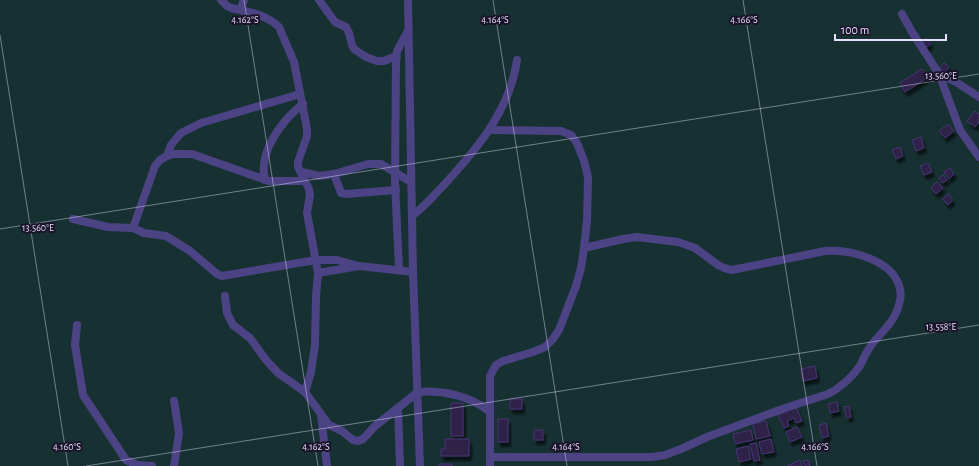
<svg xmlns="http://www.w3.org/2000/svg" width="979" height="466" viewBox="0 0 979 466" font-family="'Alegreya Sans',sans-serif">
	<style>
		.green { fill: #173133 }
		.building { fill: #2d2149; stroke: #483573; filter: url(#shadow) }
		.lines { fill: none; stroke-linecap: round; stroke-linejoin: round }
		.minor { stroke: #4c4384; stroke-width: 8 }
		.ticks { fill: none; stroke: #e5dffc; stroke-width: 1; stroke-opacity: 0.45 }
		.ticks-label { font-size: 10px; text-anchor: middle; fill: #e5dffc; stroke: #1a132a; stroke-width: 4; stroke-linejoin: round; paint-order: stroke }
	</style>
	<defs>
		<filter id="shadow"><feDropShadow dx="2.5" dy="4.5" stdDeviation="1" flood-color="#0009"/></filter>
	</defs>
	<rect width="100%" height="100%" fill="#1a132a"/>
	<!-- green -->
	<rect class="green" x="0" y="0" width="979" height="466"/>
	<!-- building -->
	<g class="building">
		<polygon points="926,38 931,44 925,48 921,43"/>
		<polygon points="944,63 949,67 945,72 940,67"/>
		<polygon points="922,69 927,78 905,92 900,83"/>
		<polygon points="975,111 979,114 979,122 975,127 967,121"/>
		<polygon points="948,124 954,131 945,138 939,131"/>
		<polygon points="921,137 924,148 916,151 912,140"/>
		<polygon points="900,147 903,156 896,159 892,150"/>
		<polygon points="928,163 932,172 924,175 920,166"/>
		<polygon points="950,168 954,174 949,179 944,172"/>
		<polygon points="943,175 947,180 943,183 939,178"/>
		<polygon points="937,182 943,188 936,194 931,188"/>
		<polygon points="948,194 953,200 948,205 943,199"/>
		<polygon points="815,366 817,378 803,381 801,369"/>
		<rect x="510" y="399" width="12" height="10"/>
		<polygon points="837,402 839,411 830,413 828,404"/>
		<rect x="451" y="403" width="12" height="33"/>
		<polygon points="849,406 851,417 847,418 844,407"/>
		<polygon points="796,407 802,421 796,423 794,418 787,421 789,426 784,428 778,415"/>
		<rect x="498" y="419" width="10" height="23"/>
		<polygon points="766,421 770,436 756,439 753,424"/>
		<polygon points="826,423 829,436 822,438 819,425"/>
		<polygon points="797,427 802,437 790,442 786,432"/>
		<rect x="534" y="430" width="9" height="10"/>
		<polygon points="751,430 753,440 735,444 733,434"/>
		<polygon points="445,439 469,439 469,456 441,456 441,449 445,449"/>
		<polygon points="771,439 774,452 762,454 759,442"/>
		<polygon points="756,443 760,460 754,461 750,444"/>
		<polygon points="748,446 751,459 739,462 736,449"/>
		<polygon points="800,460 802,466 787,466"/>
		<polygon points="808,460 810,466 805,466 803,461"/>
		<rect x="439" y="464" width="13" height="2"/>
	</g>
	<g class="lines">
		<!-- minor -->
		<g class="minor">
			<path d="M221 0 227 6 231 8C248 12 266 14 279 27L294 62 307 129V136L298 162V167L309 189 310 195 307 213 318 273 316 297 315 345 311 372 305 392"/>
			<polyline points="319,0 335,22 346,27 349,33 352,45 354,49 366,57 377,61 384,61 396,56"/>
			<polyline points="408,0 413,272 420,466"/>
			<polyline points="240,10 244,0"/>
			<polyline points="902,14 912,32 939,74 960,130 979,157"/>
			<polyline points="939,74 956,82 979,97"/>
			<polyline points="489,130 561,131 571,135 577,143 584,161 588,177 587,220 584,248 581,268 576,286 559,330 553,339 545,347 533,352 503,361 496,365 490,376 490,466"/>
			<polyline points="167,156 171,145 181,133 201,123 300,94"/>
			<polyline points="302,172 319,176 334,174 368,164 381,164 411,182"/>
			<polyline points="334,174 341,193 346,194 396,190"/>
			<path d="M265 180C258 152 282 120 303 104"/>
			<path d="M412 216C424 207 433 196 443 186 476 150 510 111 517 60"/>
			<polyline points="73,219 108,227 133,228 144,233 166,236 190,251 217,274 222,276 316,260 337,260 359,266"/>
			<polyline points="133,228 155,166 160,160 167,156 174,154 192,154 269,181 305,181"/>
			<polyline points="399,270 395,181 396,63 397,51 408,31"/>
			<polyline points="318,273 359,266 413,272"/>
			<path d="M225 296 227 313 233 325 250 338 266 360 278 373 305 392 329 425 342 431 353 440 358 441 363 439 375 426 418 392C443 390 470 396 489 411"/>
			<polyline points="77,325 75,345 83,395 126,460 137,465 152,466"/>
			<polyline points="398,409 400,466"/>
			<polyline points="321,415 327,466"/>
			<path d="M490 457H652L665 455 681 449 707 437 785 408 828 394C840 388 852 377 860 366 863 359 866 353 870 347 878 335 890 327 896 313 899 306 902 297 900 289 894 260 850 249 825 251L732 270 724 268 718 265 695 248 678 242 637 237 623 239 584 248"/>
			<polyline points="174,466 179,433 174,401"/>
		</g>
	</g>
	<!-- ticks -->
	<path class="ticks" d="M244 0 318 466M493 0 567 466M743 0 817 466M0 35 68 466M0 229 979 74M86 466 979 325"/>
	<g class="ticks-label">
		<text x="245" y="23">4.162°S</text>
		<text x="495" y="23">4.164°S</text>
		<text x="744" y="23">4.166°S</text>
		<text x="941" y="79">13.560°E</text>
		<text x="38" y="231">13.560°E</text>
		<text x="941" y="330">13.558°E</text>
		<text x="67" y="450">4.160°S</text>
		<text x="316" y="450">4.162°S</text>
		<text x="566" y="450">4.164°S</text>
		<text x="815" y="450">4.166°S</text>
	</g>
	<!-- scale -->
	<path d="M835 34v6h111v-6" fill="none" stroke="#e5dffc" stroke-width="2"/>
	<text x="841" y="34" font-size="12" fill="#e5dffc" stroke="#1a132a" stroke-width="3" paint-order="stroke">100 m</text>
</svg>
